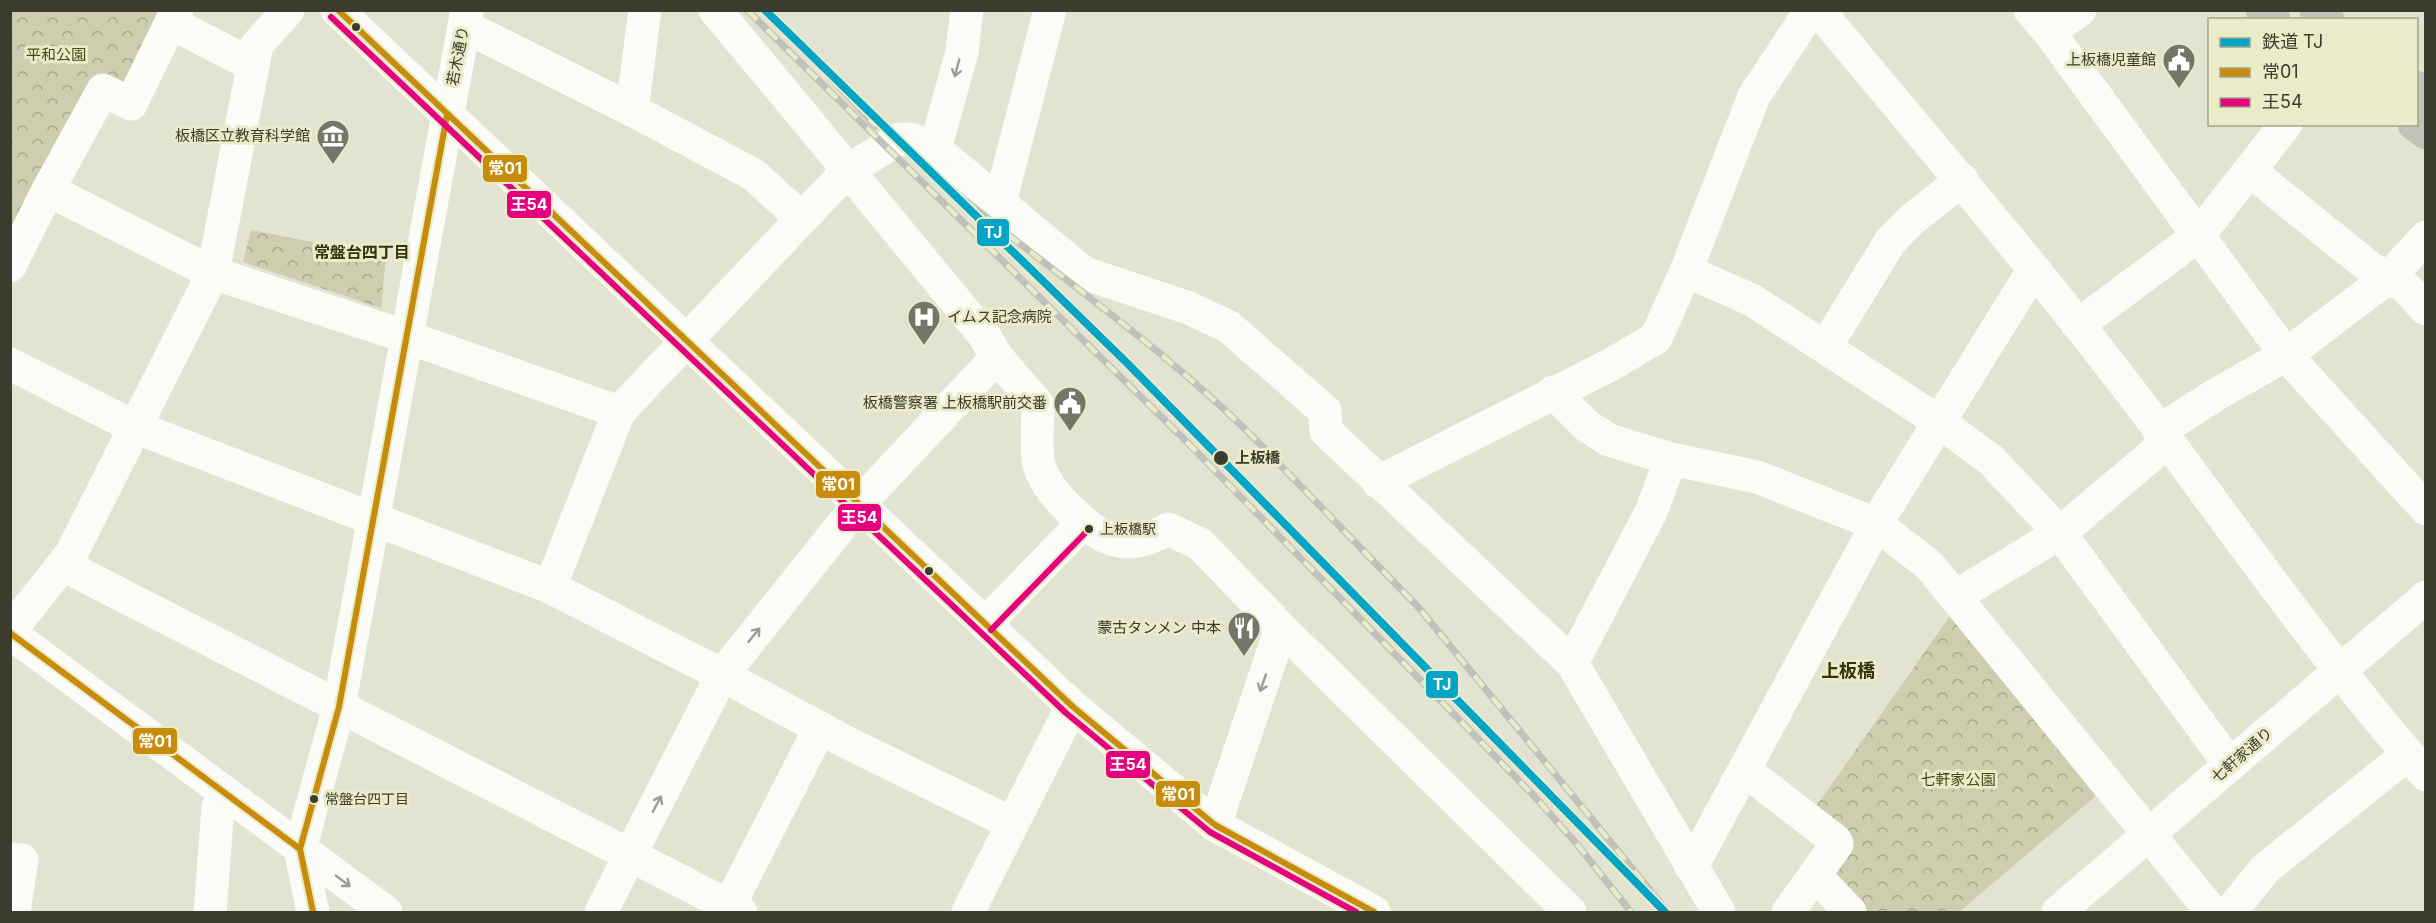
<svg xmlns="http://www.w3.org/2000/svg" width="2436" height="923" viewBox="0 0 2436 923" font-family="Inter,'Noto Sans JP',sans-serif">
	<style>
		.park { fill: url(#park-crowns) }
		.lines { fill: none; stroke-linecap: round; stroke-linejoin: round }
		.minor { stroke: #fbfbf8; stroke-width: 33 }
		.highway { stroke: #c3c4b7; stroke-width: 33 }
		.rail-casing { stroke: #c1c1bc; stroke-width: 7 }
		.rail { stroke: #e9ebc9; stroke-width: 4.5; stroke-dasharray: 14; stroke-linecap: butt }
		.bus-1-casing { stroke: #e9ebc9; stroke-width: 10 }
		.bus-2-casing { stroke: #e9ebc9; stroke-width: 10 }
		.bus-1 { stroke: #c88c0c; stroke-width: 6 }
		.bus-2 { stroke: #e5007d; stroke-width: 6 }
		.rail-1-casing { stroke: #e9ebc9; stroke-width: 12 }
		.rail-1 { stroke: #03a4c6; stroke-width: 8 }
		.oneway { stroke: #9b9c93 }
		.bus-dot { fill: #3b3c2e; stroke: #e9ebc9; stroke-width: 2 }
		.labels { text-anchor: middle; stroke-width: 6; stroke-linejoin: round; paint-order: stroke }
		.bus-label { font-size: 14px; fill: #3b3c2e; stroke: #e9ebc9; text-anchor: start }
		.park-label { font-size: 15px; fill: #484815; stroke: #e9ebc9 }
		.street-label { font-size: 15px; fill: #3b3c2e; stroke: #e9ebc9 }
		.poi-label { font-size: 15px; fill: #3b3c2e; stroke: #e9ebc9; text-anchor: end }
		.stop-label { font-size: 15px; font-weight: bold; fill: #3b3c2e; stroke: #e9ebc9; text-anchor: start }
		.neighbourhood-label { font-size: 16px; font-weight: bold; fill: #34350b; stroke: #e9ebc9 }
		.quarter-label { font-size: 18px; font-weight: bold; fill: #34350b; stroke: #e9ebc9 }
		.line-badge { stroke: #e9ebc9; stroke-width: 2 }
		.badge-label { font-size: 16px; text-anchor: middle; font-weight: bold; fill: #fff }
	</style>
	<defs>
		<pattern id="park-crowns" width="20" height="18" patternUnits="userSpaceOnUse" patternTransform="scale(1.5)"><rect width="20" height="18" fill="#cdceaf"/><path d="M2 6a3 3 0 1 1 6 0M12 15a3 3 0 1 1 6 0" fill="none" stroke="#a8a88f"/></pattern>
	</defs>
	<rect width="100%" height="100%" fill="#e2e3d1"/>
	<!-- park -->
	<g class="park">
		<polygon points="11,11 165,11 122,86 97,73 11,242"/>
		<polygon points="251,230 386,257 381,308 243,262"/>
		<polygon points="1955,609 2098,794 1959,912 1857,912 1820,875 1853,842 1812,812"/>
	</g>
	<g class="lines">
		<!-- minor -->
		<g class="minor">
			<polyline points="337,10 1072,706 1215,825 1374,912"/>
			<path d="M715 10C806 118 894 227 984 335L997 357 1038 405C1038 424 1035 447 1039 465 1044 482 1055 495 1067 507 1099 539 1125 555 1168 529L1200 544 1281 628 1570 912"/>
			<path d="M1818 10C1934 149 2051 285 2159 429 2245 546 2330 665 2426 775"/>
			<polyline points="2030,10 2049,32 2286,355 2426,509"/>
			<polyline points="171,23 253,65"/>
			<polyline points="464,26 632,110 754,175 802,219"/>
			<polyline points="2049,32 2080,10"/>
			<polyline points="632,110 645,10"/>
			<polyline points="935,149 962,52 967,10"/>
			<polyline points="2250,171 2373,270 2404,286 2426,309"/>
			<polyline points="48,190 213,273 407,337 619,412"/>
			<polyline points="1000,202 1050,10"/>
			<polyline points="10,266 48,190 103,90 131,104 177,10"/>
			<polyline points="1686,271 1752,300 1938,421 1991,460 2060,533 2230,765"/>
			<polyline points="2078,325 2198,236 2286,124"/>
			<polyline points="1826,346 1890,242 1910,221 1962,180"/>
			<polyline points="10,364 135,427 550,587 722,675 844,741 1011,823"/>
			<polyline points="1553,392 1587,426 1609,440 1671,459 1757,477 1876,524 1929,565 2212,912"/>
			<polyline points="2159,431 2217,394 2286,355 2389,277 2426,237"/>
			<polyline points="1378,482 1612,364 1656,338 1686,271 1754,96 1811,10"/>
			<polyline points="63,565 741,912"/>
			<polyline points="550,587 619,412 847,171 899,139 911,139 935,149 1084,273 1189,308 1229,327 1325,411 1326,431 1572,663 1719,912"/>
			<polyline points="1956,596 2060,533 2167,442"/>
			<polyline points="985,624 1083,523"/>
			<polyline points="10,631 71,554 213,273 257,45 288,10"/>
			<polyline points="10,633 386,912"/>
			<polyline points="1572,663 1651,512 1671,459"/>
			<polyline points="1744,770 1835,840 1837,844 1788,912"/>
			<polyline points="1215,825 1281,628"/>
			<polyline points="10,859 22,860 14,912"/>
			<polyline points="1690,865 1695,861 1884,511 2034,269"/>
			<polyline points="1815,875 1850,912"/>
			<polyline points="729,906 820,728"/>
			<polyline points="210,912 218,807 226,794"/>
			<polyline points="313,912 300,849 339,707 467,10"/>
			<polyline points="601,912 722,675 858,505 997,357"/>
			<polyline points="968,912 1072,706"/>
			<polyline points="2058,912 2426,597"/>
			<polyline points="2230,912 2265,869 2408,754"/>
		</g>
		<!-- highway -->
		<g class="highway">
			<polyline points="2262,10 2274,20"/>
			<polyline points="2316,10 2328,20"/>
			<polyline points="2416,87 2426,94"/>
			<polyline points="2414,124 2426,133"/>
		</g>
		<defs>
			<g id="rail">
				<polyline points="747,10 1185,440 1536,798 1576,843 1631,912"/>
				<polyline points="831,78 876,126"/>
				<path d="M921 164C1031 258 1154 338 1256 440L1419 608 1668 912"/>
			</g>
		</defs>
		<!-- rail casing -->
		<use href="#rail" class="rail-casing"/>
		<!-- rail -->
		<use href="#rail" class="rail"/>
		<defs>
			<g id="bus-1">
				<polyline points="338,10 1072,706 1215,825 1374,912"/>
				<polyline points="10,633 300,849"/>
				<polyline points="313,912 300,849 339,707 447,115"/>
			</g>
			<g id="bus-2">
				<polyline points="331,17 1066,713 1210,832 1356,912"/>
				<polyline points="991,630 1089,529"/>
			</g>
		</defs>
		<!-- bus-1 casing -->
		<use href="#bus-1" class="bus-1-casing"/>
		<!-- bus-2 casing -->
		<use href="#bus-2" class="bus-2-casing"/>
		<!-- bus-1 -->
		<use href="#bus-1" class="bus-1"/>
		<!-- bus-2 -->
		<use href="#bus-2" class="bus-2"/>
		<defs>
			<polyline id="rail-1" points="765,10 1128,364 1665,912"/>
		</defs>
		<!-- rail-1 casing -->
		<use href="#rail-1" class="rail-1-casing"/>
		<!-- rail-1 -->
		<use href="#rail-1" class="rail-1"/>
	</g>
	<!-- one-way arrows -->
	<defs><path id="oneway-shaft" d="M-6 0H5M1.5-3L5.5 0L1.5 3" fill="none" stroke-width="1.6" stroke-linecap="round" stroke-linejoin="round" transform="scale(1.5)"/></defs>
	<g class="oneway">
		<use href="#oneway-shaft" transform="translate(957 68) rotate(105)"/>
		<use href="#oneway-shaft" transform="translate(754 635) rotate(-51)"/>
		<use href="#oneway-shaft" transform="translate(1263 683) rotate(109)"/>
		<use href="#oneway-shaft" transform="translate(657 804) rotate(-63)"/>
		<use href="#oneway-shaft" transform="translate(343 881) rotate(37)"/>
	</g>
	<!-- icons -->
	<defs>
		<symbol id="civic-pin" viewBox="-11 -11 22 30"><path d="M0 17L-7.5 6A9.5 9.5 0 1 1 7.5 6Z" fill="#757667" stroke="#e9ebc9"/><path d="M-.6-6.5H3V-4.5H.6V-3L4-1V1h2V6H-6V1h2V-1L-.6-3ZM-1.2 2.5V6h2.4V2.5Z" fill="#fff"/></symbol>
		<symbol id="museum-pin" viewBox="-11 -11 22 30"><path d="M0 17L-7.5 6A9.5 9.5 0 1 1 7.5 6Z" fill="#757667" stroke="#e9ebc9"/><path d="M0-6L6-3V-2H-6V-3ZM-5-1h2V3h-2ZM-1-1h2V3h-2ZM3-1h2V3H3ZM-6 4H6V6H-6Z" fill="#fff"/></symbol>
		<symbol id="hospital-pin" viewBox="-11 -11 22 30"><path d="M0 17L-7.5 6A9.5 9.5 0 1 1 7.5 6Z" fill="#757667" stroke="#e9ebc9"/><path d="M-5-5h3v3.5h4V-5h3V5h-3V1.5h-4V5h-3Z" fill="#fff"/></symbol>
		<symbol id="restaurant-pin" viewBox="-11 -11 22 30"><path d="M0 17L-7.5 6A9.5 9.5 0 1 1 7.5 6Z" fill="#757667" stroke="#e9ebc9"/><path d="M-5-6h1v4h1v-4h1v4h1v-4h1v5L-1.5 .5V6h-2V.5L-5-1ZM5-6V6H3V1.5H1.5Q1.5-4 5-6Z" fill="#fff"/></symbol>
	</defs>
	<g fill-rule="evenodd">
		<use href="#civic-pin" x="2160" y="41" width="38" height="52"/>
		<use href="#museum-pin" x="314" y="117" width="38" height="52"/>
		<use href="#hospital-pin" x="905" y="298" width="38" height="52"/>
		<use href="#civic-pin" x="1051" y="384" width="38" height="52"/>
		<use href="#restaurant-pin" x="1225" y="609" width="38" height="52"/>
	</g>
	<!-- markers -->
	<g class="bus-dot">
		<circle cx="356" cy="27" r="5"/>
		<circle cx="1221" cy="458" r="8"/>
		<circle cx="1089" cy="529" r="5"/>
		<circle cx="929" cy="571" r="5"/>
		<circle cx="314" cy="799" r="5"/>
	</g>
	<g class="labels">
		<!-- bus labels -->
		<g class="bus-label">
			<text x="1100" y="534">上板橋駅</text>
			<text x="325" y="804">常盤台四丁目</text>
		</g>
		<!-- park labels -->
		<g class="park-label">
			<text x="56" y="60">平和公園</text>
			<text x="1958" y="785">七軒家公園</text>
		</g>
		<!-- street labels -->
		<g class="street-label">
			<text transform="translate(458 56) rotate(-79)" y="5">若木通り</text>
			<text transform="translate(2242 755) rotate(-41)" y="5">七軒家通り</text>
		</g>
		<!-- poi labels -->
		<g class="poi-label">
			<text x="2156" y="65">上板橋児童館</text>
			<text x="310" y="141">板橋区立教育科学館</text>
			<text x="947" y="322" text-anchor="start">イムス記念病院</text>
			<text x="1047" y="408">板橋警察署 上板橋駅前交番</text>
			<text x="1221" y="633">蒙古タンメン 中本</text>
		</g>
		<!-- stop labels -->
		<g class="stop-label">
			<text x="1235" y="463">上板橋</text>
		</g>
		<!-- neighbourhood labels -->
		<g class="neighbourhood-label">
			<text x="362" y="258">常盤台四丁目</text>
		</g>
		<!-- quarter labels -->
		<g class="quarter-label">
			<text x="1848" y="677">上板橋</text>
		</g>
	</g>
	<g class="line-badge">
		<rect x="482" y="154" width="46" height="29" rx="6" fill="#c88c0c"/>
		<rect x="506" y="190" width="46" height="29" rx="6" fill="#e5007d"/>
		<rect x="976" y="218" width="34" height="29" rx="6" fill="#03a4c6"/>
		<rect x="815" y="470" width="46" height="29" rx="6" fill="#c88c0c"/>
		<rect x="837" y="503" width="45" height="29" rx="6" fill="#e5007d"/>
		<rect x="1425" y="670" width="34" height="29" rx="6" fill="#03a4c6"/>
		<rect x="132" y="727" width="46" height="28" rx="6" fill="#c88c0c"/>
		<rect x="1105" y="750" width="46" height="29" rx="6" fill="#e5007d"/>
		<rect x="1155" y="780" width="46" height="28" rx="6" fill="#c88c0c"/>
	</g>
	<g class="badge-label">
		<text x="505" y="174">常01</text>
		<text x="529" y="210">王54</text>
		<text x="993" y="238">TJ</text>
		<text x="838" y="490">常01</text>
		<text x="859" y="523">王54</text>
		<text x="1442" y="690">TJ</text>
		<text x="155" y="747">常01</text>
		<text x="1128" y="770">王54</text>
		<text x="1178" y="800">常01</text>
	</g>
	<!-- border -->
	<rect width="2436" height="923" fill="none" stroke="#3b3c2e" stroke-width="24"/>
	<!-- legend -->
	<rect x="2208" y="18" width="210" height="108" fill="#e9ebc9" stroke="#a3a58b" stroke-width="1.5"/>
	<rect x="2220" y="38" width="30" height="9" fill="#03a4c6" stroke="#a3a58b" stroke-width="1.5"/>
	<text x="2262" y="48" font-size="18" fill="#3b3c2e">鉄道 TJ</text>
	<rect x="2220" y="68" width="30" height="9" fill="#c88c0c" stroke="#a3a58b" stroke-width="1.5"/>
	<text x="2262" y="78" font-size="18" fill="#3b3c2e">常01</text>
	<rect x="2220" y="98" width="30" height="9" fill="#e5007d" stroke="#a3a58b" stroke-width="1.5"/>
	<text x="2262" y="108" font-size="18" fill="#3b3c2e">王54</text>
</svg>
